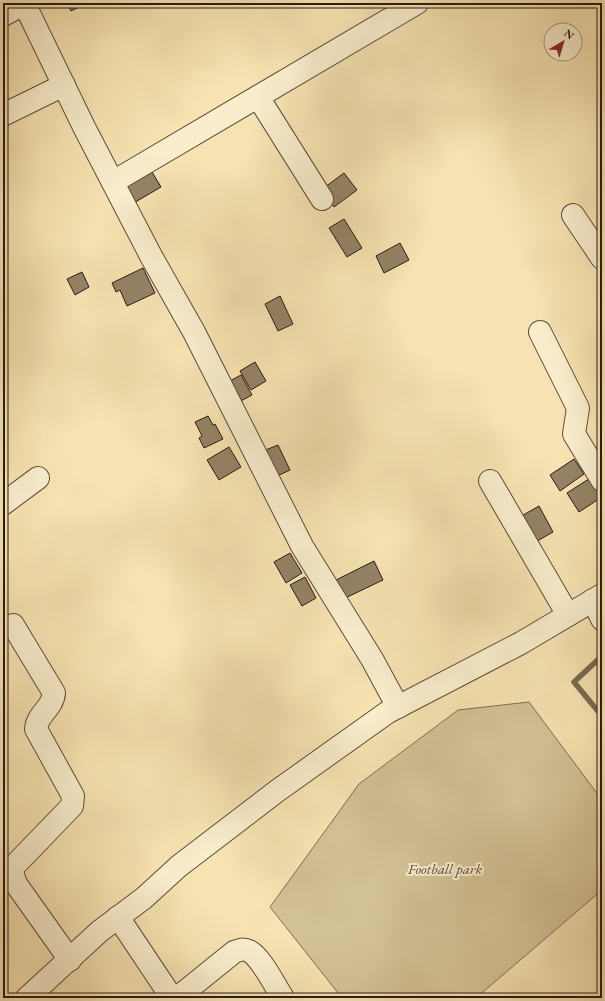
<svg xmlns="http://www.w3.org/2000/svg" width="605" height="1001" viewBox="0 0 605 1001" font-family="'EB Garamond',serif">
	<style>
		.green { fill: #d3c196; stroke: #7e6e56 }
		.lines { fill: none; stroke-linecap: round; stroke-linejoin: round }
		.stream { stroke: #7a6a53; stroke-width: 5.5 }
		.building { fill: #948366; stroke: #291a15 }
		.minor-casing { stroke: #5c4c3c; stroke-width: 24 }
		.minor { stroke: #f9edcc; stroke-width: 22 }
		.labels { text-anchor: middle; stroke-width: 4; stroke-linejoin: round; paint-order: stroke }
		.park-label { font-size: 15px; font-style: italic; fill: #5c4c3c; stroke: #f9edcc }
	</style>
	<rect width="100%" height="100%" fill="#f6e3b1"/>
	<filter id="stains"><feTurbulence type="fractalNoise" baseFrequency=".005" numOctaves="4"/><feColorMatrix values="0 0 0 0 .2 0 0 0 0 .09 0 0 0 0 .02 0 0 0 .5 -.17"/></filter>
	<radialGradient id="worn" r=".72"><stop offset=".6" stop-color="#630" stop-opacity="0"/><stop offset="1" stop-color="#630" stop-opacity=".3"/></radialGradient>
	<!-- green -->
	<polygon class="green" points="529,702 602,800 602,890 476,998 342,998 270,907 359,784 458,710"/>
	<g class="lines">
		<!-- stream -->
		<polyline class="stream" points="602,656 574,682 602,716"/>
	</g>
	<!-- building -->
	<g class="building">
		<polygon points="67,3 87,3 71,11"/>
		<polygon points="149,167 161,187 132,204 120,184"/>
		<polygon points="344,173 357,190 334,207 321,190"/>
		<polygon points="344,219 362,248 347,257 329,228"/>
		<polygon points="400,243 409,260 384,273 376,256"/>
		<polygon points="143,268 155,293 127,306 120,290 116,292 112,283"/>
		<polygon points="82,272 89,287 75,295 67,279"/>
		<polygon points="280,296 293,324 278,331 265,304"/>
		<polygon points="255,362 266,381 251,390 240,371"/>
		<polygon points="241,375 252,395 239,402 228,382"/>
		<polygon points="208,416 213,425 215,424 223,439 204,448 199,438 202,436 195,422"/>
		<polygon points="278,445 290,470 275,477 263,451"/>
		<polygon points="229,447 241,467 219,480 207,460"/>
		<polygon points="574,459 584,474 560,491 550,475"/>
		<polygon points="592,477 602,492 602,497 579,512 567,493"/>
		<polygon points="539,506 553,532 532,544 518,518"/>
		<polygon points="290,553 302,573 286,583 274,562"/>
		<polygon points="374,561 383,580 339,601 330,583"/>
		<polygon points="305,577 316,598 302,606 290,585"/>
	</g>
	<g class="lines">
		<defs>
			<g id="minor">
				<polyline points="24,3 84,127 151,256 194,332 302,546 372,659 398,707"/>
				<polyline points="3,15 24,4"/>
				<polyline points="258,97 322,199"/>
				<polyline points="3,115 64,85"/>
				<polyline points="113,182 417,3"/>
				<polyline points="573,215 602,258"/>
				<polyline points="540,332 578,408 574,434 602,480"/>
				<polyline points="490,481 568,615"/>
				<polyline points="3,504 38,478"/>
				<polyline points="593,600 602,619"/>
				<path d="M13 625 54 693C53 708 37 714 36 729L73 796 72 806 14 866 12 872 16 884 70 960"/>
				<polyline points="118,917 172,998"/>
				<polyline points="27,998 100,931 144,898 179,866 277,791 388,712 521,643 602,595"/>
				<path d="M177 998 234 952C239 950 243 948 249 951 261 957 275 986 283 998"/>
			</g>
		</defs>
		<!-- minor casing -->
		<use href="#minor" class="minor-casing"/>
		<!-- minor -->
		<use href="#minor" class="minor"/>
	</g>
	<g class="labels">
		<!-- park labels -->
		<g class="park-label">
			<text x="445" y="874">Football park</text>
		</g>
	</g>
	<!-- margin -->
	<rect width="605" height="1001" fill="none" stroke="#f6e3b1" stroke-width="16"/>
	<rect x="4" y="4" width="597" height="993" fill="none" stroke="#291a15" stroke-width="2"/>
	<rect x="8" y="8" width="589" height="985" fill="none" stroke="#291a15"/>
	<!-- north arrow -->
	<g transform="translate(563 42) rotate(38)"><circle r="19" fill="#f9edcc" stroke="#a69983"/>
	<path d="M0-3L7 15L0 10L-7 15Z" fill="#8f2418"/>
	<text y="-6" font-size="11" font-weight="bold" text-anchor="middle" fill="#291a15">N</text>
	</g>
	<rect width="100%" height="100%" filter="url(#stains)"/>
	<rect width="100%" height="100%" fill="url(#worn)"/>
</svg>
